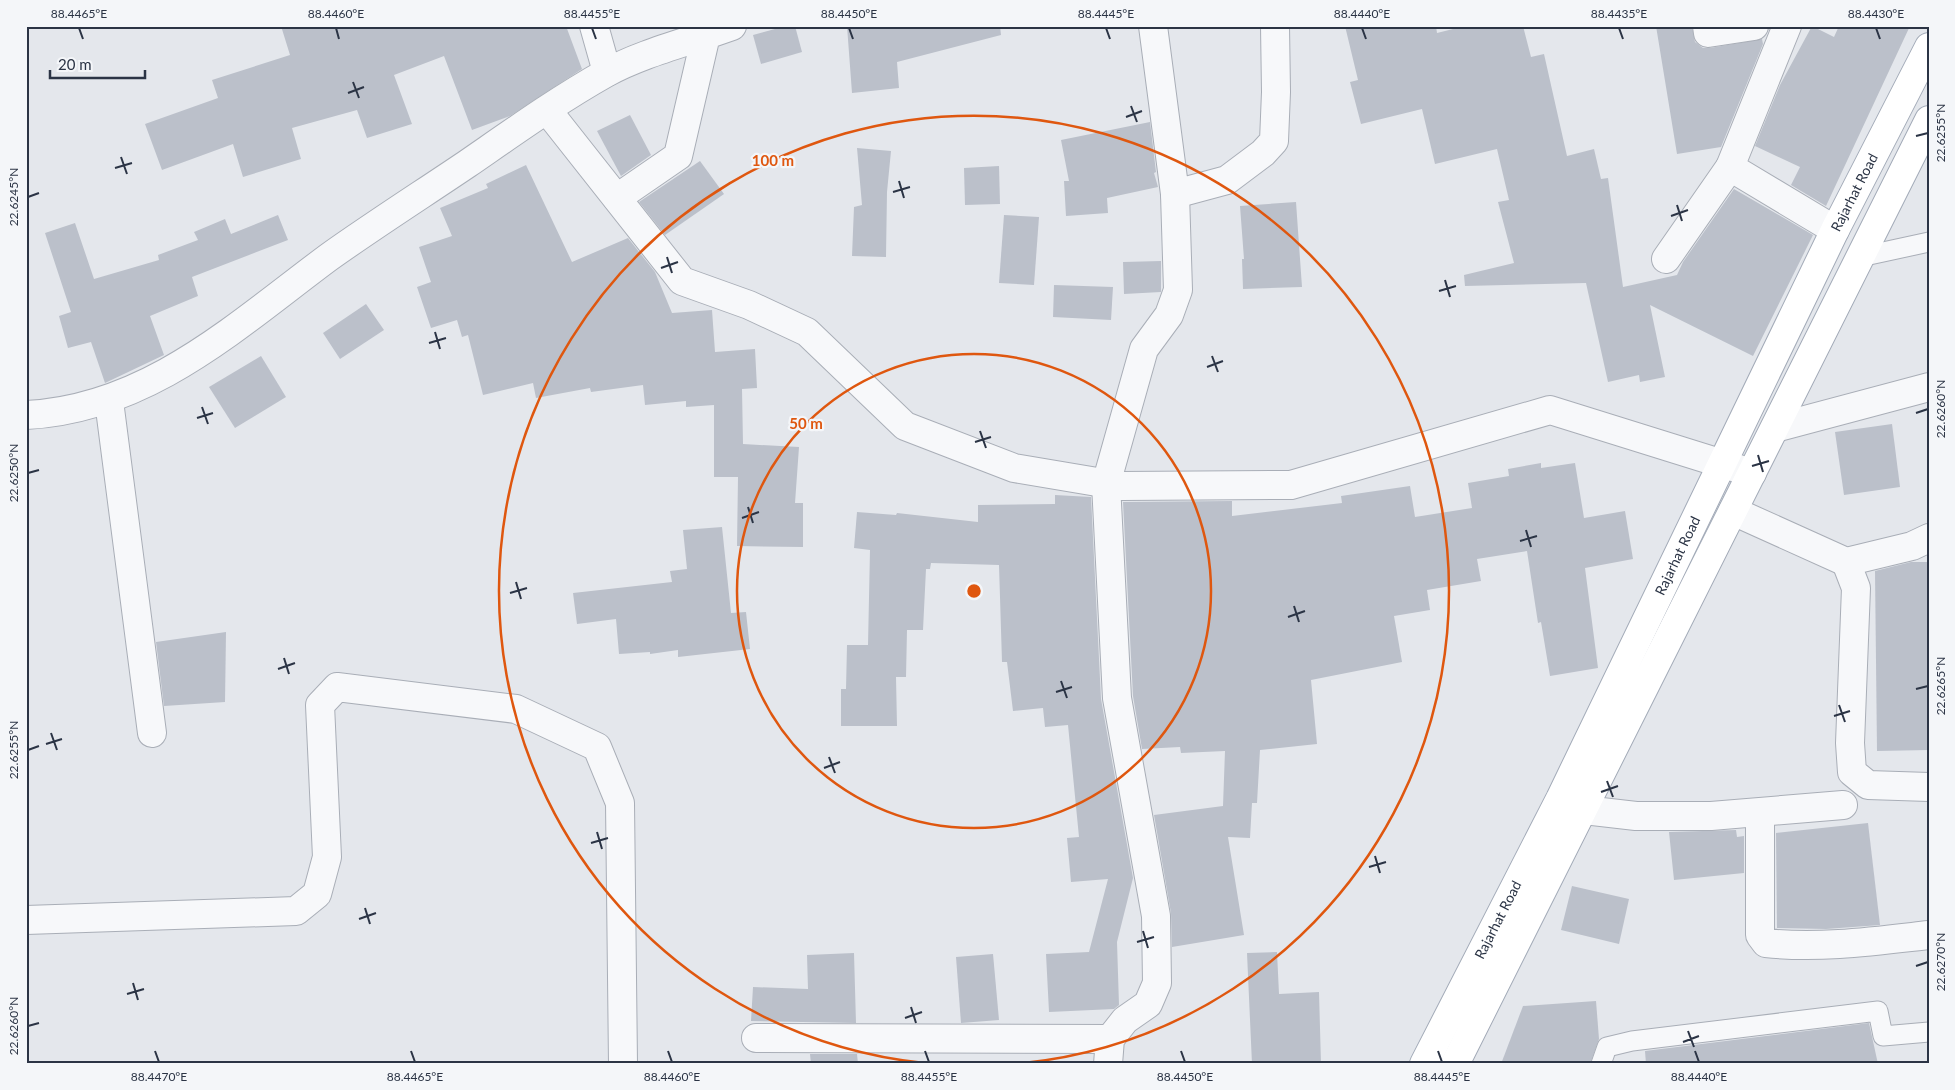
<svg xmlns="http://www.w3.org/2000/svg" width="1955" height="1090" viewBox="0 0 1955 1090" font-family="Lato,sans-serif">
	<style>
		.building { fill: #bbc0ca }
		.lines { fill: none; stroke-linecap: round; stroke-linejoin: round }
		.lane-casing { stroke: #a9aeb7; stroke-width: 21 }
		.street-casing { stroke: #a9aeb7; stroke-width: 30 }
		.primary-casing { stroke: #a3abb8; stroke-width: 30 }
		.lane { stroke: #f7f8fa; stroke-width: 19 }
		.street { stroke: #f7f8fa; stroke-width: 28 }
		.primary { stroke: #fff; stroke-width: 28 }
		.ticks { fill: none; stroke: #2b3445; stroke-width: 2 }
		.ring { fill: none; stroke: #df570f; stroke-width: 2.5 }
		.labels { text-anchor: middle; stroke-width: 4.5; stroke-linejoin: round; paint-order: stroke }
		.street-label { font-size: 14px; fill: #2b3445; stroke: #f4f6f9 }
		.centre { fill: #df570f; stroke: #f4f6f9; stroke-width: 2.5 }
		.ring-label { font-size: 15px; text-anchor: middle; font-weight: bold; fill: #df570f; stroke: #f4f6f9; stroke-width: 4.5; stroke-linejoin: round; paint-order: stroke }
		.neatline { fill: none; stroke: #2b3445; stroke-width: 2 }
		.ticks-label { font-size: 12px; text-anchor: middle; fill: #2b3445 }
	</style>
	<rect width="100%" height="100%" fill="#e4e7ec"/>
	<!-- building -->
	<g class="building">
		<polygon points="281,26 566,26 582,69 510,116 472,130 444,56 394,75 412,124 367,138 357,110 292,128 301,159 243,177 233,144 162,170 145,124 218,98 212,80 290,55"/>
		<polygon points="786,26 795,26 802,52 761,64 753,35"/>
		<polygon points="847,26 1000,26 1001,35 897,62 899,88 852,93"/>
		<polygon points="1345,26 1436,26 1437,33 1465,26 1523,26 1531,57 1544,54 1567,156 1594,149 1601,179 1608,178 1623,287 1677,275 1683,262 1734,189 1813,235 1753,356 1650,305 1665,377 1640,382 1639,375 1608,382 1586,283 1465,286 1464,275 1514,263 1498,202 1509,200 1497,149 1435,164 1422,109 1361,124 1350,82 1358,80"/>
		<polygon points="1656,26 1692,26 1695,42 1703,48 1710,48 1762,39 1763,44 1721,147 1677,154"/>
		<polygon points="1812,26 1834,37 1839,26 1910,26 1826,206 1791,185 1800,167 1755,146 1780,85"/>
		<polygon points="630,115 651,155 621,176 597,131"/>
		<polygon points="1150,122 1156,172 1154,173 1158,187 1107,198 1108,213 1066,216 1064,181 1069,181 1061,140"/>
		<polygon points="857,148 891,151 887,192 886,257 852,256 854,207 862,205"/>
		<polygon points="700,161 724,194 665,235 639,202"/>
		<polygon points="526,165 572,262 628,238 655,272 672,313 712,310 715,352 755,349 757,388 742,389 743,444 799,447 795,503 803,503 803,547 737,546 738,477 714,477 714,405 686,407 686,401 645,405 643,385 591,392 590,388 536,398 533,383 483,395 468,335 462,337 457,320 431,328 417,287 431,282 419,247 452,236 440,208 488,188 486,184"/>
		<polygon points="999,166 1000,204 965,205 964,168"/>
		<polygon points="1296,202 1302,287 1243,289 1242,259 1244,259 1240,206"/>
		<polygon points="278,215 288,240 192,277 198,296 150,316 164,355 105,383 91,342 68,348 59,316 71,312 45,233 75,223 94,279 159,260 158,255 198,240 194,232 225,219 231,234"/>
		<polygon points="1004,215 1039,217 1034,285 999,283"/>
		<polygon points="1161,261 1161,292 1124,294 1123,262"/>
		<polygon points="1054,285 1113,287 1111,320 1053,317"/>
		<polygon points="366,304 384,330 340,359 323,333"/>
		<polygon points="261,356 286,397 235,428 209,387"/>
		<polygon points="1892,424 1900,487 1844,495 1835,432"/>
		<polygon points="1541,463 1541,468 1575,463 1584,518 1625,511 1633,559 1585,568 1598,668 1550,676 1541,622 1538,623 1527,551 1477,559 1481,581 1427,590 1430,610 1394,616 1402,662 1311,680 1317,744 1260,750 1257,803 1252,803 1250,838 1228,837 1244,935 1172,947 1171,913 1154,815 1223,806 1225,751 1181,753 1180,747 1142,749 1133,696 1123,502 1232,501 1232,516 1342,503 1341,496 1410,486 1415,517 1472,508 1468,483 1509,476 1508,469"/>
		<polygon points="1055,495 1091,497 1101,699 1133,878 1117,942 1119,1005 1114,1009 1049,1012 1046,954 1089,952 1108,879 1071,882 1067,838 1079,837 1068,725 1045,727 1043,708 1013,711 1007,662 1002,662 999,565 931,563 930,569 926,569 923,630 907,630 906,677 896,677 897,726 841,726 841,689 846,689 847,645 868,645 870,550 854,548 857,512 896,515 897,513 978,522 978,505 1055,504"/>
		<polygon points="722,527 731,613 746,612 750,649 678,657 678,650 650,654 650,652 619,654 616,619 577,624 573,593 672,582 670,571 687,569 683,530"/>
		<polygon points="1911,562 1929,562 1929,750 1877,751 1875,571"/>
		<polygon points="226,632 225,702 164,706 156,642"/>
		<polygon points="1868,823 1880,925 1826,929 1777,928 1776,833"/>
		<polygon points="1736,830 1737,837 1744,836 1744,873 1674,880 1669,832"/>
		<polygon points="1572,886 1629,899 1619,944 1561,930"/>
		<polygon points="1277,952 1279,994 1319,992 1321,1064 1252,1064 1247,953"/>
		<polygon points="854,953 856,1023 751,1021 753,987 808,989 807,955"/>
		<polygon points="993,954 999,1020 961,1023 956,957"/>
		<polygon points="1596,1001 1599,1039 1590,1064 1501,1064 1523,1006"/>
		<polygon points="1869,1023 1878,1064 1646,1064 1645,1051"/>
		<polygon points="810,1054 857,1054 858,1064 811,1064"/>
	</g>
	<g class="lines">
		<defs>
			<g id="lane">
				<polyline points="1860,257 1929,242"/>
				<polyline points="1601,1064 1607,1047 1632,1041 1878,1011 1883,1036 1929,1032"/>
			</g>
			<g id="street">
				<polyline points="594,26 607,72"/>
				<polyline points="1153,26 1175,194 1227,180 1263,153 1274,141 1276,92 1275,26"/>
				<polyline points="1707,26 1708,33 1754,26"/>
				<polyline points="1787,26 1730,167 1835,230"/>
				<polyline points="547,110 682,281 749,305 807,332 905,426 1014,468 1121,486 1291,485 1550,410 1752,473"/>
				<polyline points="617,198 678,156 706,35 732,26"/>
				<polyline points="1666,259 1730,167"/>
				<polyline points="109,401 152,733"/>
				<path d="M26 415C148 409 236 326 329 257 374 225 421 195 467 164 512 133 558 100 606 73 637 56 673 46 706 35"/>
				<polyline points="1775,428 1929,387"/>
				<polyline points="1733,511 1846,562 1912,546 1929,538"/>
				<polyline points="1846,562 1856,588 1850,743 1852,772 1868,785 1929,787"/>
				<polyline points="1584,810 1636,816 1711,816 1843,805"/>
				<path d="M1760 813V935L1766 943C1819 949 1876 941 1929 935"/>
				<polyline points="26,920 296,911 317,894 327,857 320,705 337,687 516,709 597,747 620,803 623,1064"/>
				<polyline points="756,1038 1110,1039"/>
				<polyline points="1108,1064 1110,1039 1125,1020 1148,1004 1157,983 1156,916 1117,698 1106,484 1144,349 1169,315 1178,290 1175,194"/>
			</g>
			<g id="primary">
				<path id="s1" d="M1424 1064 1560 799 1835 230 1929 47"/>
				<polyline points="1455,1064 1929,120"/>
			</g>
		</defs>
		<!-- lane casing -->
		<use href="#lane" class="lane-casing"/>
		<!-- street casing -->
		<use href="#street" class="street-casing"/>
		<!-- primary casing -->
		<use href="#primary" class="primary-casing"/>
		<!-- lane -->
		<use href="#lane" class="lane"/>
		<!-- street -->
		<use href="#street" class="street"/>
		<!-- primary -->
		<use href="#primary" class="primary"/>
	</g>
	<!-- ticks -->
	<path class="ticks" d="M79 28 83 39M336 28 339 39M592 28 596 39M849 28 853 39M1106 28 1110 39M1362 28 1366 39M1619 28 1623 39M1876 28 1880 39M353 82 359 98M348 93 364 87M1131 106 1137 122M1126 117 1142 111M1916 136 1928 133M121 157 127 174M115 168 132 163M899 181 904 198M893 192 910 187M28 197 39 193M1677 205 1682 221M1671 216 1688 210M667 257 672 273M661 268 678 262M1445 280 1450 297M1439 291 1456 286M435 332 440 349M429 343 446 338M1212 356 1218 372M1207 367 1223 361M202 407 208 424M1916 413 1928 409M197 418 213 413M980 431 986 448M975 442 991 437M1758 455 1763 472M1752 466 1769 461M28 473 39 470M748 507 753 523M742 518 759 512M1526 530 1531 547M1520 541 1537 536M516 582 521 599M510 593 527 588M1294 606 1299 622M1288 617 1305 611M284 658 289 674M278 669 295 663M1061 681 1067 698M1916 689 1928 686M1056 692 1072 687M1839 705 1845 722M1834 716 1850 711M51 733 57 750M46 744 62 739M28 750 39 746M829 757 835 773M824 768 840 762M1607 781 1613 797M1601 792 1618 786M597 832 602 849M591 843 608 838M1375 856 1380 873M1369 867 1386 862M365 908 370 924M359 919 376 913M1143 931 1148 948M1137 942 1154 937M1916 966 1928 962M133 983 138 1000M127 994 144 989M911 1007 916 1023M905 1018 922 1012M28 1026 39 1023M1688 1031 1694 1047M1683 1042 1699 1036M155 1051 159 1062M411 1051 415 1062M668 1051 672 1062M925 1051 929 1062M1181 1051 1185 1062M1438 1051 1442 1062M1695 1051 1699 1062"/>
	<!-- distance rings -->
	<g class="ring">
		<circle cx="974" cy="591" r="237"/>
		<path d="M924 1063A475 475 0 1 1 1024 1063"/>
	</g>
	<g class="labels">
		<!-- street labels -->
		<g class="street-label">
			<text dy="5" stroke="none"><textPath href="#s1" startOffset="972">Rajarhat Road</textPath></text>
			<text dy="5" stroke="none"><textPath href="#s1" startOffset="568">Rajarhat Road</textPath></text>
			<text dy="5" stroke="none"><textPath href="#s1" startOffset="162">Rajarhat Road</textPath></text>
		</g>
	</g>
	<circle cx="974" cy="591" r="8" class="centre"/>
	<g class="ring-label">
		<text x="773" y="166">100 m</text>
		<text x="806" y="429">50 m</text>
	</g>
	<!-- border -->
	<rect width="1955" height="1090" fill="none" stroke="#f4f6f9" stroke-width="55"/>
	<!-- scale -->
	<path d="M50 70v8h95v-8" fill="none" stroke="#2b3445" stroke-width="2.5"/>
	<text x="58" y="70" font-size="15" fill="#2b3445" stroke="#f4f6f9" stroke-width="4" paint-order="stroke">20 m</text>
	<rect x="28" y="28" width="1900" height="1034" class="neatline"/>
	<g class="ticks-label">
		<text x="79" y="18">88.4465°E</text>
		<text x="336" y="18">88.4460°E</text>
		<text x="592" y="18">88.4455°E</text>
		<text x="849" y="18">88.4450°E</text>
		<text x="1106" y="18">88.4445°E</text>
		<text x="1362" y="18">88.4440°E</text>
		<text x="1619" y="18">88.4435°E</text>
		<text x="1876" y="18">88.4430°E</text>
		<text transform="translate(1941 133) rotate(-90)" y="4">22.6255°N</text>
		<text transform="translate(14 197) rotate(-90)" y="4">22.6245°N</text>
		<text transform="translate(1941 409) rotate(-90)" y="4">22.6260°N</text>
		<text transform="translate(14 473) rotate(-90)" y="4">22.6250°N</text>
		<text transform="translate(1941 686) rotate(-90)" y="4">22.6265°N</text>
		<text transform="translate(14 750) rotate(-90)" y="4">22.6255°N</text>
		<text transform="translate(1941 962) rotate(-90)" y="4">22.6270°N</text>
		<text transform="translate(14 1026) rotate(-90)" y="4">22.6260°N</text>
		<text x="159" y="1081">88.4470°E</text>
		<text x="415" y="1081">88.4465°E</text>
		<text x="672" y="1081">88.4460°E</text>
		<text x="929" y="1081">88.4455°E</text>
		<text x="1185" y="1081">88.4450°E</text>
		<text x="1442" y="1081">88.4445°E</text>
		<text x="1699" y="1081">88.4440°E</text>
	</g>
</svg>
